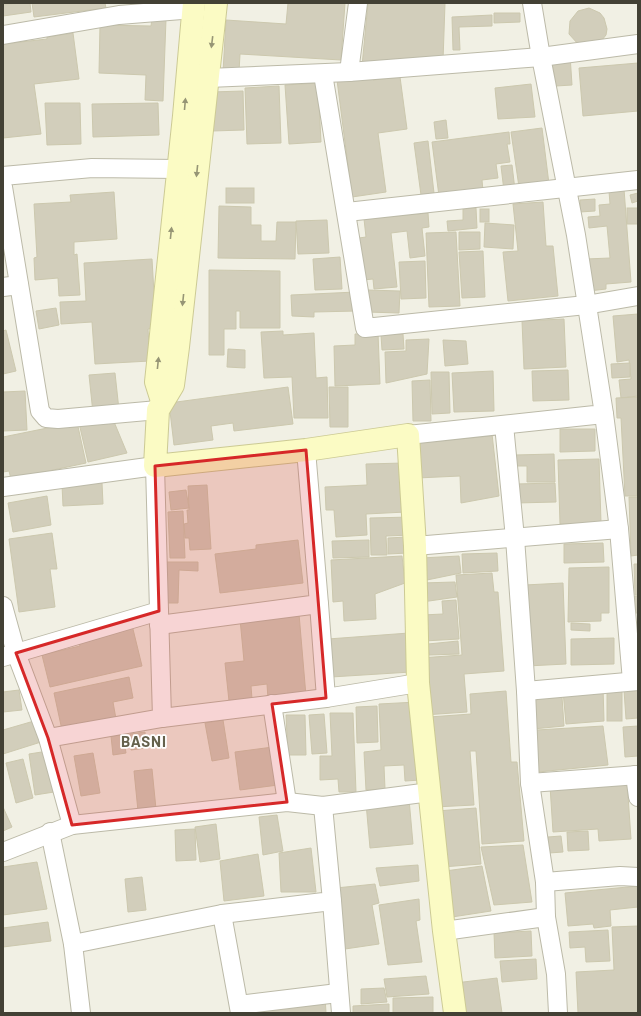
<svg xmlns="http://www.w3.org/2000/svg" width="641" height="1016" viewBox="0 0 641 1016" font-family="Barlow,sans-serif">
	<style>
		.building { fill: #d2cebb; stroke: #ccc8ae }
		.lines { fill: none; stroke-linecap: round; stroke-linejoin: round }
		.street-casing { stroke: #bcbaa8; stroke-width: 20 }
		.secondary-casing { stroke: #ccca94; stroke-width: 24 }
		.street { stroke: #fff; stroke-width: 18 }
		.secondary { stroke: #fbfbc4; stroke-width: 22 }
		.oneway { fill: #969575 }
		.marked { fill: #d62828; fill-opacity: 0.2; stroke: #d62828; stroke-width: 3; stroke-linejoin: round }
		.labels { text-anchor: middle; stroke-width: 3.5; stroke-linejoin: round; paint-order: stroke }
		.district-label { font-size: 15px; font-weight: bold; letter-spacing: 1px; fill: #65614c; stroke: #fff }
	</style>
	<rect width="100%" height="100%" fill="#f1f0e4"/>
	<!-- building -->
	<g class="building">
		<polygon points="30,3 31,12 3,16 3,4"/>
		<polygon points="32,3 105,3 106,8 34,17"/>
		<polygon points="288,3 345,3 341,60 240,54 239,72 223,72 226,20 286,24"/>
		<polygon points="368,3 445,3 443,61 362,66"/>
		<polygon points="589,8 600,13 604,18 607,29 606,35 602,40 578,44 569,34 570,21 578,11"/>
		<polygon points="494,13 520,13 520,22 494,23"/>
		<polygon points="492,15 492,26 459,27 460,50 453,50 452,17"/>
		<polygon points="152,18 166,19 163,101 145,100 146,75 99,73 100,25 151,26"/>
		<polygon points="73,33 79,79 34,84 41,134 3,138 3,44 47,39 47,37"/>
		<polygon points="570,55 572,85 556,86 551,57"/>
		<polygon points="638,63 638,111 583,116 579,68"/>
		<polygon points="372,76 373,80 400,77 407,129 378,133 386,192 352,197 337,80"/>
		<polygon points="318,83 321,142 289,144 285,85"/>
		<polygon points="531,84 535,117 498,119 495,88"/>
		<polygon points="279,86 281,143 247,144 245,88"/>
		<polygon points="243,91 244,130 212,131 211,92"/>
		<polygon points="45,103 80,103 81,144 47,145"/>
		<polygon points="158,103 159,135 93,137 92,104"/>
		<polygon points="446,120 448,138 436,139 434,122"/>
		<polygon points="542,128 549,184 519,187 511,132"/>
		<polygon points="509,132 510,144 507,144 510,162 496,164 498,178 482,180 483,191 439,196 432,142"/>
		<polygon points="428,141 434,193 421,195 414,143"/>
		<polygon points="512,165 515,190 504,191 501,166"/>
		<rect x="226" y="188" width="28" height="15"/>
		<polygon points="624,189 631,282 606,284 606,289 589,291 586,259 610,258 607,226 589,228 588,217 600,216 599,205 610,204 609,191"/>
		<polygon points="114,192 117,239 74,242 74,255 77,254 80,295 59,296 58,278 35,280 34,258 37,257 34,204 71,202 70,195"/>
		<polygon points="638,193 638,201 632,203 630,195"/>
		<polygon points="595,199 595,211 580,212 580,200"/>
		<polygon points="543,202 546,246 553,246 558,296 508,301 503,252 518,251 513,204"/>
		<polygon points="219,206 251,207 251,225 261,225 261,241 276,241 277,222 296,222 295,259 218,258"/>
		<polygon points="476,208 477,228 448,231 447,221 463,220 463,209"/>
		<rect x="627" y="208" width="11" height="16"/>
		<rect x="480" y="209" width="9" height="13"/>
		<polygon points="428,213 429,227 422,228 425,256 410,258 407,231 391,233 397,287 374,289 373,279 363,280 359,238 366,237 364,219"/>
		<polygon points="327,220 329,253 298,254 296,221"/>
		<polygon points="485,223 514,225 513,249 484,247"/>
		<polygon points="456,232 460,306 429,307 426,233"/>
		<polygon points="459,232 480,232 480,249 459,250"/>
		<polygon points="483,251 485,297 462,298 459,252"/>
		<polygon points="340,257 342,289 315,290 313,259"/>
		<polygon points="152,259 156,328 148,329 150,361 95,364 92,322 61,324 60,302 86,301 84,263"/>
		<polygon points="425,261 426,298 401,299 399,262"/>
		<polygon points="209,270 280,271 280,328 240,328 240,311 236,311 236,329 224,329 224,355 209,355"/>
		<polygon points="368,290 400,291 399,313 367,312"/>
		<polygon points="356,292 357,311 314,312 314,317 292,316 291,295"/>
		<polygon points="56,308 59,325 39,329 36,311"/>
		<polygon points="638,314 638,396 621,398 619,380 631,379 629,360 617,362 613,316"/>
		<polygon points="564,319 566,367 524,369 522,321"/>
		<polygon points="6,330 16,371 3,374 3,331"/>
		<polygon points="283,331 283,335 314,333 316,378 327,377 328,418 294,418 292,377 264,378 261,332"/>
		<polygon points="378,333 380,384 335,386 334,346 355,345 355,334"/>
		<polygon points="403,334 404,349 382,350 381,335"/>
		<polygon points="429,339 427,374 386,383 385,352 406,351 406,340"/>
		<polygon points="443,340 466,341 468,364 445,366"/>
		<polygon points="228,349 245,350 245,368 227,367"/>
		<polygon points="630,363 630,377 612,378 611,364"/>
		<polygon points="568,370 569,400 533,401 532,371"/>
		<polygon points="493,371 494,411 454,412 452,373"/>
		<polygon points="431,372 449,372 450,413 432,414"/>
		<polygon points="115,373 119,410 93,413 89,375"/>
		<polygon points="430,380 431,421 413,421 412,381"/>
		<polygon points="288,387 293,424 234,431 233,423 211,426 213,440 174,445 169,403"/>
		<polygon points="329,387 348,387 348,427 330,427"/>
		<polygon points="25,391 27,430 3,431 3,392"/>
		<polygon points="638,397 637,496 625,496 621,418 617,418 616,398"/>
		<polygon points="112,417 127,453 88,462 79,423"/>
		<polygon points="77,422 86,463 11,479 9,471 3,472 3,437"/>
		<polygon points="560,429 595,429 595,451 560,452"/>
		<polygon points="492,434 499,496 461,503 460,476 417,478 415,442"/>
		<polygon points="554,454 555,482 527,482 527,466 516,466 515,455"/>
		<polygon points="599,459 601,523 560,524 558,460"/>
		<polygon points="404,463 406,512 366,514 367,535 336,537 334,510 326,510 325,487 367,485 366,464"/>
		<polygon points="102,483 103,504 63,506 62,485"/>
		<polygon points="555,483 556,502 516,503 516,484"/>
		<polygon points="207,485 211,549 190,550 189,538 185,538 184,524 188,523 187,510 189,510 188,486"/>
		<polygon points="186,490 189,508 171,510 169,492"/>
		<polygon points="47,496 51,525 13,532 8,503"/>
		<polygon points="629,497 638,497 638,555 631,556"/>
		<polygon points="183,511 185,558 170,558 168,512"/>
		<polygon points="411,517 411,535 386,536 387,555 371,555 370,518"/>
		<polygon points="52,533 57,569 50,569 55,607 19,612 9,539"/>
		<polygon points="407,537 408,553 388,554 388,538"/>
		<polygon points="298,540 303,583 220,593 215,554 256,549 256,545"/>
		<polygon points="369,540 369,557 333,558 332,541"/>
		<polygon points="603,543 604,562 564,563 564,544"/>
		<polygon points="497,553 498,571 463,573 462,554"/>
		<polygon points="402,556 405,583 375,594 376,619 344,621 343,601 333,602 331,560"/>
		<polygon points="459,556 461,573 422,581 421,558"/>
		<polygon points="166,562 198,562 198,571 179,570 178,603 165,603"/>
		<polygon points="634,564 638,564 638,595 635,595"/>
		<polygon points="609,567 609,613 601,613 601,621 568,622 569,568"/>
		<polygon points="492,573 494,592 498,592 504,671 464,674 467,712 424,715 420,658 462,655 456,575"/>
		<polygon points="455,582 457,597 422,602 421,583"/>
		<polygon points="563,583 566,664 527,666 525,585"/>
		<polygon points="638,596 638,613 631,613 629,597"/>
		<polygon points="456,600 459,639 424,641 422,615 443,614 442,601"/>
		<polygon points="299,614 306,696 268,699 267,684 251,686 252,699 229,701 225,663 244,661 240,619"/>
		<polygon points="131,621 142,666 50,687 42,655 80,646 78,639"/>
		<polygon points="571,623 590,624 590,631 571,630"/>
		<polygon points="409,633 411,672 331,677 328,639"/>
		<polygon points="614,638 614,664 571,665 571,639"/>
		<polygon points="458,641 459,654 429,655 428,644"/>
		<polygon points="129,677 133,698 113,702 116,719 62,730 54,693"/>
		<polygon points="603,687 604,721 566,724 563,691"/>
		<rect x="607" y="689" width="15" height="32"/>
		<polygon points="638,689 638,718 626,719 624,690"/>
		<polygon points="19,690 22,710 3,712 3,692"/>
		<polygon points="506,691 511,762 517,762 524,841 482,844 476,751 470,751 474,805 435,807 429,717 471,714 470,694"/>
		<polygon points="562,697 564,726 533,729 533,699"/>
		<polygon points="417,702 421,780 405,781 404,765 384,766 385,789 366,790 364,752 381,750 379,704"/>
		<polygon points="377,706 378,742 357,743 356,707"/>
		<polygon points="330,713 353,713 356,792 339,792 338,779 320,780 320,756 332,756"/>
		<polygon points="324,714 327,753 312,754 309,715"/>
		<polygon points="286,715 305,715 306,755 288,755"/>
		<polygon points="223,720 229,758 212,761 205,723"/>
		<polygon points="34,721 41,742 3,754 3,730"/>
		<polygon points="603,726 608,765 538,772 537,730"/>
		<polygon points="638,726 638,756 625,757 623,727"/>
		<polygon points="145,732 146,748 131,750 130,734"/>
		<polygon points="123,735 126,753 113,755 111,736"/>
		<polygon points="273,747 278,785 240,790 235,752"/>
		<polygon points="48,751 54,792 35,795 29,754"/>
		<polygon points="93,753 100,793 81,796 74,756"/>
		<polygon points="23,759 33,798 16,803 6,763"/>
		<polygon points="152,769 156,809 138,811 134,771"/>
		<polygon points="627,781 631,839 599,841 598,829 553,832 550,786"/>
		<polygon points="409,799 413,844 370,848 366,803"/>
		<polygon points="3,807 12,827 3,831"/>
		<polygon points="476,808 481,864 442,867 437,811"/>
		<polygon points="277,815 283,851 263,855 259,817"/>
		<polygon points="216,824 220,859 200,862 195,827"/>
		<polygon points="195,829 196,860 176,861 175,830"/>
		<polygon points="588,831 589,850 568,851 567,832"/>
		<polygon points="561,836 563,852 549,853 548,837"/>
		<polygon points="523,845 532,902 494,905 481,847"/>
		<polygon points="311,848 316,892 281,892 279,853"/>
		<polygon points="258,854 264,896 224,901 220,861"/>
		<polygon points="37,862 47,909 3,915 3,867"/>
		<polygon points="418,865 419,881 380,886 376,868"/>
		<polygon points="482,866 491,911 452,917 445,871"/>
		<polygon points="142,877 146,910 128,912 125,879"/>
		<polygon points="375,884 379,903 372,905 379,944 345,949 336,888"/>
		<polygon points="638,886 638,907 610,910 611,926 594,928 593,924 568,926 565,893"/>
		<polygon points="419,899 420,920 416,921 422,962 388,965 379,905"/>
		<polygon points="48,922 51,941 3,947 3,928"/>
		<polygon points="638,926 638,1013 578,1013 576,972 614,970 612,927"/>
		<polygon points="608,930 610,961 586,962 585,947 570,948 569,932"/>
		<polygon points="531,931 532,956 495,958 494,933"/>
		<polygon points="536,959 537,979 502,982 500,961"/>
		<polygon points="426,976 429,994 387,997 384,979"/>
		<polygon points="497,978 502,1013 459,1013 455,983"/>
		<polygon points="384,988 387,1002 361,1004 361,989"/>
		<polygon points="325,996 326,1013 249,1013 247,1006"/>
		<polygon points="433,997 433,1013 393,1013 393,998"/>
		<polygon points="389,1004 389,1013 353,1013 353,1006"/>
	</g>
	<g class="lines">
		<defs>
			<g id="street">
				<polyline points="3,35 119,15 194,9"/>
				<polyline points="349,72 358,3"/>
				<polyline points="323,74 365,328 586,305 638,296"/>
				<polyline points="208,78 349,72 541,57 638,44"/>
				<polyline points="3,176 92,168 178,169"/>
				<polyline points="3,187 40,411 46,418 58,419 158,410"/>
				<polyline points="347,212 638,180"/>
				<polyline points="3,287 19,285"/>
				<polyline points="604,414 619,529 632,681"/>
				<polyline points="504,425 515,538 526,691 530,783 545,882 546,917 556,974 558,1013"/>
				<polyline points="408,435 604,414 576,235 541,57 532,3"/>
				<polyline points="3,487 155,466 162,718 48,738"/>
				<polyline points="415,546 619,529"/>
				<polyline points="319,604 326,698 418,683"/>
				<polyline points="3,606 16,653 48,738 72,825"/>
				<polyline points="159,625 319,604 306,450"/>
				<polyline points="3,657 159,611"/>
				<polyline points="526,691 638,681"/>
				<polyline points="272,704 287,802"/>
				<polyline points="162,718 326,698"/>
				<polyline points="635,775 638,797"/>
				<polyline points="530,783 638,775"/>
				<polyline points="50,832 73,944"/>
				<polyline points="3,852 72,825 287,802 323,806 430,792"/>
				<polyline points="545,882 620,876 638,877"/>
				<polyline points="332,901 341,1013"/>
				<polyline points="222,914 240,1013"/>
				<polyline points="444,931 546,917"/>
				<polyline points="239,1005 338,993"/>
				<polyline points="81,1013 73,944 222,914 332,901 323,806"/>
			</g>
			<g id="secondary">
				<polyline points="216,3 178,347 173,385 158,410 155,466 306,450 408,435 415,546 418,683 444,931 455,1013"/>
				<polyline points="162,401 156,382 184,116 194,3"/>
			</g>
		</defs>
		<!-- street casing -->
		<use href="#street" class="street-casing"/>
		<!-- secondary casing -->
		<use href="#secondary" class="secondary-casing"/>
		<!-- street -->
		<use href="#street" class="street"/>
		<!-- secondary -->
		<use href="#secondary" class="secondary"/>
	</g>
	<!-- one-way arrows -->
	<defs><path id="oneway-solid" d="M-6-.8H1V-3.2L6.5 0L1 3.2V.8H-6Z"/></defs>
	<g class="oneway">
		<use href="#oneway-solid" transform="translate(212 42) rotate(97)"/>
		<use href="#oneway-solid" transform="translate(185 104) rotate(-85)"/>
		<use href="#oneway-solid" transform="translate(197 171) rotate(96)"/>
		<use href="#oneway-solid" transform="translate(171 233) rotate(-84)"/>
		<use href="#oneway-solid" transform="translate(183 300) rotate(96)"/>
		<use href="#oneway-solid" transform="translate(158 363) rotate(-84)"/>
	</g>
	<!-- marked area -->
	<path class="marked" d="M306 450 326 698 272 704 287 802 72 825 48 738 16 653 159 611 155 466Z"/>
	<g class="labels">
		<!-- district labels -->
		<g class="district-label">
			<text x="144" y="747">BASNI</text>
		</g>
	</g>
	<!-- border -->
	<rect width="641" height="1016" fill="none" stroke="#434135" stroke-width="8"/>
</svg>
